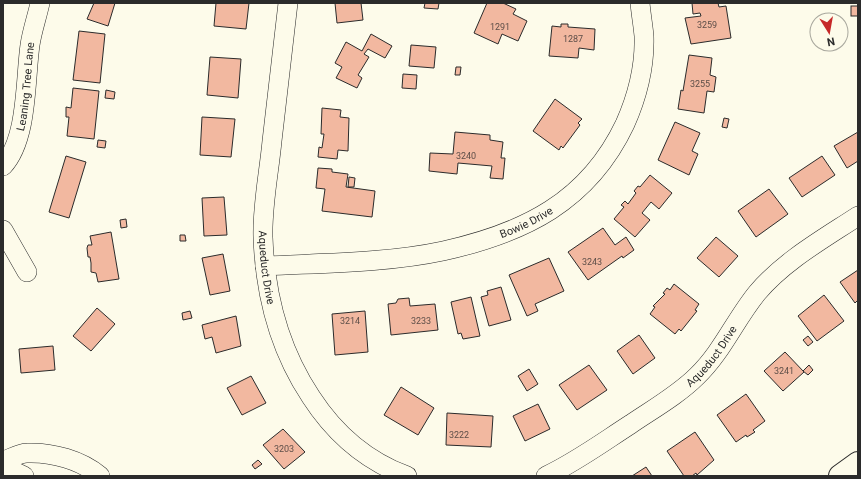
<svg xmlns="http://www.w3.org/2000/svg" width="861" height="479" viewBox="0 0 861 479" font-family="Roboto,sans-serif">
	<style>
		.building { fill: #f2b8a0; stroke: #2b2b2b }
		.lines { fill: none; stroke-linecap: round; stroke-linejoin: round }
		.minor-casing { stroke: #2b2b2b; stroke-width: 20 }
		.highway-casing { stroke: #2b2b2b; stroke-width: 24 }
		.minor { stroke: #fdfbea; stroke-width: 19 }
		.highway { stroke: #fdfbea; stroke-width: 22 }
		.labels { text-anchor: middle; stroke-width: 3; stroke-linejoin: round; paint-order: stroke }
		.number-label { font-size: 9px; fill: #5d4e48 }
		.street-label { font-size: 11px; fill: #2b2b2b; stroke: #fdfbea }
	</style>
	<rect width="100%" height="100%" fill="#fdfbea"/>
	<!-- building -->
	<g class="building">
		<polygon points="94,3 115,3 108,26 87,19"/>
		<polygon points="216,3 249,3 246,29 214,26"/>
		<polygon points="335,3 361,3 363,20 337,23"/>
		<polygon points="425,3 439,3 438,9 424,8"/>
		<polygon points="487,3 503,3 516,9 513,14 527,21 518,41 502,34 498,44 474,33"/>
		<polygon points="692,3 718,3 719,7 726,6 731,38 691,44 685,18 701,16 700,13 693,14"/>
		<rect x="851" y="6" width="7" height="10"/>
		<polygon points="561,24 568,24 568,27 595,29 594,50 579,48 578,58 549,56 552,26 561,27"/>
		<polygon points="79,31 105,34 100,83 73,80"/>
		<polygon points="371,34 392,46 385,58 368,49 364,54 369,57 358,75 362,78 357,88 336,78 342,67 335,63 346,42 362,51"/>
		<polygon points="411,45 436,47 434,68 409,66"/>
		<polygon points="689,55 712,58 710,75 716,77 714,92 707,91 704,113 678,109 681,90 683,91"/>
		<polygon points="210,57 241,59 238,98 207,95"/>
		<polygon points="456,67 461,67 460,75 455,75"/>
		<polygon points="403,74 417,75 416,89 402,88"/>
		<polygon points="73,88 99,91 94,139 67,136 69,117 66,117 66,107 71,108"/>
		<polygon points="106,90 115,92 114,99 105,98"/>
		<polygon points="555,99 582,119 578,123 580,125 563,148 561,146 559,150 533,131"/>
		<polygon points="322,108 341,110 340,117 349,118 348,151 338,150 337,159 318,157 319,147 322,148 324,134 321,134"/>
		<polygon points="202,117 235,119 231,157 200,155"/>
		<polygon points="724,118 729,119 727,128 722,127"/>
		<polygon points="675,122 700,133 692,151 698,154 689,175 658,160"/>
		<polygon points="455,132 490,135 490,140 503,142 501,158 505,158 503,179 490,178 492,166 458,163 457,174 429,171 430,153 453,154"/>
		<polygon points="858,132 858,161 847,168 834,146"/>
		<polygon points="98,140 106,141 105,148 97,147"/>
		<polygon points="66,156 86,162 69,218 49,212"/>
		<polygon points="822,156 835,175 802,197 789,178"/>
		<polygon points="318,168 332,169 332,172 348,174 346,187 375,191 372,217 322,211 325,189 316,188"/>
		<polygon points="650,175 672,193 659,209 651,202 642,213 650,220 635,237 614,219 624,207 621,205 625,201 628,204 636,193 634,191 638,186 640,187"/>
		<polygon points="349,177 355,178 354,187 348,187"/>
		<polygon points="769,189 788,214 756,237 738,211"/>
		<polygon points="224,197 227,235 204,236 202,198"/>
		<polygon points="126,219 127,227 121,228 120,220"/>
		<polygon points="603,228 615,245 626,237 634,250 623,258 622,256 588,280 568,252"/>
		<polygon points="111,232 119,279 98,282 96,273 91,272 91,263 90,257 88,257 87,248 88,245 92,245 90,236"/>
		<polygon points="180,235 185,235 186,241 180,241"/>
		<polygon points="716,237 738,256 719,277 697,258"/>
		<polygon points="223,254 230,291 210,295 202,258"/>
		<polygon points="549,258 564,291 535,304 538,311 527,316 509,275"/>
		<polygon points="858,270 858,300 855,303 840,282"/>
		<polygon points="674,284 699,304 695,310 697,311 681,331 679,329 675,334 650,314 655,307 653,306 665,294 663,293 667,288 670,290"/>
		<polygon points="501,287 511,320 489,326 481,297 488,295 487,291"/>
		<polygon points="824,295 844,321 817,341 798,316"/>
		<polygon points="471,297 480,336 463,339 461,333 458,334 451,302"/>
		<polygon points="409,298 410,306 435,304 438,330 391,335 388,304 396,303 398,299"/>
		<polygon points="97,308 115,324 91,351 73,336"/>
		<polygon points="190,311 192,318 183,320 182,313"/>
		<polygon points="365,311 368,352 335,355 332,314"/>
		<polygon points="236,316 241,346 216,353 212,337 205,339 202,325"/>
		<polygon points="639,335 655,358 633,374 617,351"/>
		<polygon points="808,336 813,342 808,346 803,340"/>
		<polygon points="53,346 55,370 21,373 19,349"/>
		<polygon points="785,352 804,372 783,391 764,371"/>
		<polygon points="589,365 607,390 577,410 559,385"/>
		<polygon points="809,365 813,370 808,375 803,371"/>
		<polygon points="529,369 538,384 527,391 518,376"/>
		<polygon points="251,376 266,403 242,415 227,388"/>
		<polygon points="401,387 434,408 418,435 384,415"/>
		<polygon points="746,394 765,421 753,430 755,432 747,437 746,435 736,442 717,415"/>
		<polygon points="538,404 550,429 525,441 513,416"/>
		<polygon points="447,413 493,416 491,447 446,445"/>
		<polygon points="283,429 305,452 284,469 263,445"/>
		<polygon points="695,432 714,460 697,475 696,473 692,476 684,476 667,451"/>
		<polygon points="258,460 262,464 255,469 252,465"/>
		<polygon points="646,467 652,476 632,476"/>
	</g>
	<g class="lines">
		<defs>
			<g id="minor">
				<path id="s1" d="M288 3C283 49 277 95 272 141 269 173 262 206 263 237 265 295 279 349 311 397 335 434 366 461 407 476"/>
				<path id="s2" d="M3 166C28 139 25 80 30 45 32 31 37 17 40 3"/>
				<polyline points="3,230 27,272"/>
				<path id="s3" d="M265 266C323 263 387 263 443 251 524 233 588 202 625 124 637 97 645 66 644 36 643 25 641 14 640 3"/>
				<path d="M3 461C10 459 19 453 27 453 52 452 81 460 100 476"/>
				<polyline points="3,466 24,476"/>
				<path id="s4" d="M546 476C576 462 603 442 631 424 653 409 678 395 697 376 722 352 735 320 757 293 784 261 823 239 858 216"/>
			</g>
			<polyline id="highway" points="840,476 858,463"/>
		</defs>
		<!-- minor casing -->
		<use href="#minor" class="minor-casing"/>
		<!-- highway casing -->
		<use href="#highway" class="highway-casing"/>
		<!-- minor -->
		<use href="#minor" class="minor"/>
		<!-- highway -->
		<use href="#highway" class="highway"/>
	</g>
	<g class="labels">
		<!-- number labels -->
		<g class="number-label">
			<text x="707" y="28">3259</text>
			<text x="500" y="30">1291</text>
			<text x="573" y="42">1287</text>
			<text x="700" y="87">3255</text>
			<text x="466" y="159">3240</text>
			<text x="592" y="265">3243</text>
			<text x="350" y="324">3214</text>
			<text x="421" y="324">3233</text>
			<text x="784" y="374">3241</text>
			<text x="459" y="438">3222</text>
			<text x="284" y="452">3203</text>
		</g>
		<!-- street labels -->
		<g class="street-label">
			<text dy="4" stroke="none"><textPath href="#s2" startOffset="84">Leaning Tree Lane</textPath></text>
			<text dy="4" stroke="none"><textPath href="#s3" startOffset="267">Bowie Drive</textPath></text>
			<text dy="4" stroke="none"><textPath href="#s1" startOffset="266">Aqueduct Drive</textPath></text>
			<text dy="4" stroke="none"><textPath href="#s4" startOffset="206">Aqueduct Drive</textPath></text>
		</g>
	</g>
	<!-- border -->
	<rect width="861" height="479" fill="none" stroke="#2b2b2b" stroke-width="8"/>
	<!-- north arrow -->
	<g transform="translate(829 32) rotate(169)"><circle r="19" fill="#fdfbea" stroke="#a9a89e"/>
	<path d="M0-3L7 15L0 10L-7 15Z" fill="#c62828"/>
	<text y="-6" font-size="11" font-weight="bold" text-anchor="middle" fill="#2b2b2b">N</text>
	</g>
</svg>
